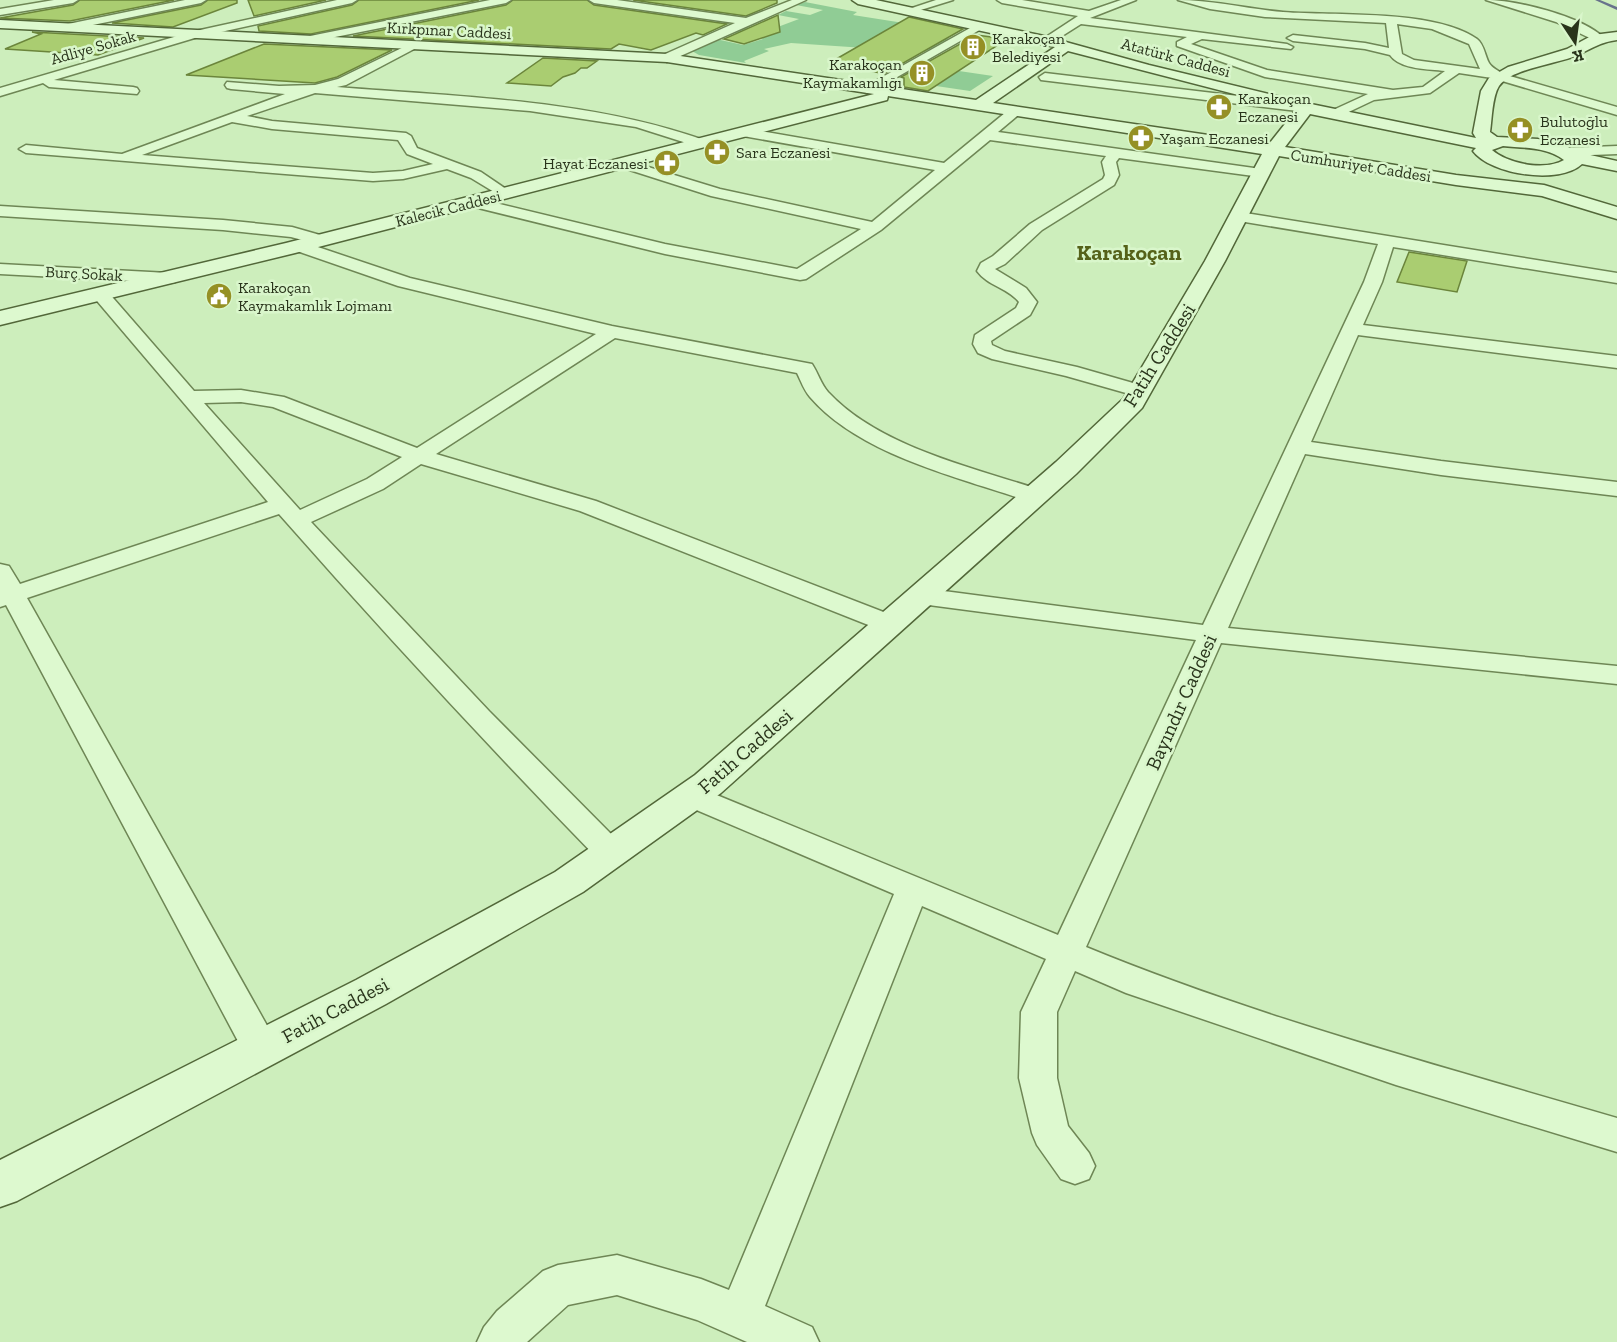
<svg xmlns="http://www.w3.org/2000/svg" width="1617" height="1342" viewBox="0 0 1617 1342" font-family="'Zilla Slab',serif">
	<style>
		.green { fill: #90cc95 }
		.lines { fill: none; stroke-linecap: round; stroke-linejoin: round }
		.stream { fill: #68728c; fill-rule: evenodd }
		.building { fill: #aacd71; stroke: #6b853b; stroke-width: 1.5 }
		.street-casing { stroke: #6e8655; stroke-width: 3 }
		.secondary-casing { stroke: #526739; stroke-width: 3 }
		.street { fill: #ddf9cf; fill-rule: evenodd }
		.secondary { fill: #ddf9cf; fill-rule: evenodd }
		.labels { text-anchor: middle; stroke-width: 5; stroke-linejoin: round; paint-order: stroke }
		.far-street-label { font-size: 16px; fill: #29341b; stroke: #d9f6cb }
		.far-poi-label { font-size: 16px; fill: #29341b; stroke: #d9f6cb; text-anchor: start }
		.street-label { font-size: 20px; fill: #29341b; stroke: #d9f6cb }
		.far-district-label { font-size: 22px; font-weight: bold; fill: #556219; stroke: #d9f6cb }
	</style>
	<rect width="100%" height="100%" fill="#cdeebc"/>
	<!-- green -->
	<g class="green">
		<polygon points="805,2 857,12 853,15 910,24 899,32 951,39 924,52 791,43 764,49 769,51 744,61 746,63 699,55 692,51 716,39 743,45 763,39 733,32 746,27 767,31 799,19 778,15 786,11 810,15 823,10 796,5"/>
		<polygon points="959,71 993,76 970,91 936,86"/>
	</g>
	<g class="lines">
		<!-- stream -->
		<polygon class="stream" points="1595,0 1600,0 1617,7 1617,10"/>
	</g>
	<!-- building -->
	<g class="building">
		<polygon points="80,0 174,0 70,21 0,18 73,5"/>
		<polygon points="208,0 237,0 237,3 173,27 112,23 201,5"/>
		<polygon points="248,0 326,0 254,16"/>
		<polygon points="359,0 479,0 311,34 259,31 258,26 352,5"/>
		<polygon points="513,0 587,0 594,5 727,24 703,35 696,33 651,50 619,44 611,49 353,36 506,5"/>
		<polygon points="633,0 777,0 777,3 746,16"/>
		<polygon points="778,15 780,32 744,44 724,39"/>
		<polygon points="909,17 963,29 884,74 831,62"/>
		<polygon points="32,32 144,38 98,55 5,49 41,34"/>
		<polygon points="976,35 1007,39 928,91 904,87 904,78 901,77"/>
		<polygon points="264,44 392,50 337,77 315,83 186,75"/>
		<polygon points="543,58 597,61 587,68 581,68 575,73 563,77 551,86 507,83"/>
		<polygon points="1409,252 1467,261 1457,292 1397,282"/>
	</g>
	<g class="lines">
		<defs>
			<g id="street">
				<polygon points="54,0 78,0 73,3 0,15 0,9"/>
				<polygon points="185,0 206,0 201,3 68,30 62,27 68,24"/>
				<polygon points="337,0 357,0 352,3 198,37 54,80 133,87 137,88 139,91 137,94 49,87 43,83 0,96 0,88 191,32"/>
				<polygon points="490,0 511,0 506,3 305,43 299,40 305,37"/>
				<polygon points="589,0 617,0 746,18 792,0 806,0 667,62 661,58 663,55 735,23 594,3"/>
				<polygon points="936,0 953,0 911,13 906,10"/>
				<path d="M997 0H1022L1089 11 1121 0H1136L1090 18 1287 44 1293 47 1291 49 1202 39 1191 44 1267 70 1393 90 1423 87 1445 71C1429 69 1401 70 1390 55L1365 49 1293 41 1287 38 1293 35 1365 43 1389 48 1386 23 1265 17 1210 9 1178 0C1213 0 1248 9 1283 12 1334 16 1435 9 1477 39 1484 44 1485 56 1489 63 1492 68 1499 71 1503 74L1617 107V115L1492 78 1459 73 1430 93 1374 100 1336 118 1329 114 1331 111 1368 94 1265 77 1177 46V42L1187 37 1081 24 1051 43H1043V39L1078 16 1002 3ZM1397 24 1432 29 1469 44 1480 69 1414 60 1402 54Z"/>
				<path d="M1486 0C1516 0 1582 16 1604 38L1602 40H1594L1556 22Z"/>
				<polygon points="979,23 985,26 983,28 871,92 867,93 861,89"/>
				<path d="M412 43 416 44V48L346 85 337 87C459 97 587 99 704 140L706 143 699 147 636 127 530 111 315 93 247 116 272 121 406 133 411 136 417 148 481 172 512 193 504 198 471 178 447 169 403 179 373 181 26 153 19 149 26 145 122 154 285 94 231 89 227 88 225 85 227 82 279 86 315 85 338 79ZM232 122 272 129 398 140 407 154 433 164 403 171 373 173 142 155Z"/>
				<polygon points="1045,73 1306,104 1313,108 1306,112 1041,80 1039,77"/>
				<path d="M1016 107 1023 111 998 132 1261 169 1268 173 1261 177 1119 158 1116 162 1119 175 1114 185 1042 230 1005 264 995 269 1026 288 1037 302 1030 315 991 341 992 345 1005 351 1077 367 1147 387 1150 391 1147 395 1140 397 1066 376 992 359 978 353 973 344 975 335 1016 308 1019 302C1008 288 988 286 977 271L981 263 993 256 1030 224 1103 179 1105 175 1102 162 1106 156 990 140 881 230 806 279 800 280 665 254 466 205 463 202 471 197 665 244 797 269 861 229 711 196 617 166 615 163 622 159 720 189 872 222 935 170 743 136 736 132 743 128 944 163 1011 108Z"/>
				<polygon points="1617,146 1617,154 1566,156 1559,152 1566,148"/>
				<polygon points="0,206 223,220 292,227 327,237 329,240 321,245 291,237 223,230 0,216"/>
				<path d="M1239 212 1617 273V283L1393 247 1382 282 1363 325 1617 356V368L1358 335 1311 442 1441 461 1617 482V496L1441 475 1305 454 1228 628 1617 666V684L1221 643 1086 947C1256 1017 1440 1066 1617 1118V1152L1396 1085 1126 993 1075 971 1057 1012V1078L1068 1126 1089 1153 1095 1166 1089 1179 1075 1184 1061 1179 1037 1145 1032 1133 1019 1078 1021 1012 1046 959 922 906 765 1306 812 1327 819 1342H747L697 1320 617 1295 568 1305 527 1342H477L484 1327 497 1311 543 1271 558 1265 617 1255 701 1279 729 1290 894 894 680 803 676 796 680 789 691 785 702 789 1058 935 1196 640 921 604 912 601 908 596 912 591 921 588 1203 625 1364 282 1378 244 1233 220 1231 217Z"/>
				<path d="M300 241 410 278 612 326 812 364C818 373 821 384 828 392 879 447 974 468 1044 491L1047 496 1044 501 1036 503 1028 501C958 477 860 455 810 397 804 390 801 381 797 373L615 338 436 454 596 501 899 618 903 624 899 630 890 632 881 630 580 511 421 464 383 489 311 522 489 711 622 845 627 853 622 861 611 865 600 861C490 748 383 632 279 514L27 598 274 1038 279 1049 274 1060 261 1064 248 1060 6 605 0 607V564L9 566 20 584 268 502 92 295 95 291H107L194 391 241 390 284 397 417 448 596 334 398 286 294 250 292 246ZM241 402 273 407 402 457 367 479 300 510 204 403Z"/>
				<polygon points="0,264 169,273 175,274 178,278 175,282 169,283 0,274"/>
			</g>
			<path id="secondary" d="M852 0H876L1044 36 1149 65 1306 103 1476 138 1473 133 1481 91 1489 78 1508 67 1567 49 1593 35 1617 32V40C1601 42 1592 48 1578 55 1558 64 1512 68 1499 86 1492 97 1492 119 1490 132L1497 137 1538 139 1564 145 1577 152 1617 161V171L1582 164C1560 185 1491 175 1473 151L1476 148 1310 114 1285 147 1456 175 1544 185 1617 207V219L1542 196 1456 185 1279 156 1225 261 1142 408 1076 474 721 793 583 892 386 1004 17 1201 0 1207V1160L356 980 555 872 695 775 1056 462 1123 399 1205 261 1262 154 888 96 887 100 295 253 0 325V311L286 243 874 94 667 62 0 28V20L667 54 976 100 1055 47 858 4ZM1068 51 1296 110 1269 144 993 103ZM1503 146C1524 148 1547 147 1564 160 1545 171 1508 164 1492 150Z"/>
		</defs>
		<!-- street casing -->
		<use href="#street" class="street-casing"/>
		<!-- secondary casing -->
		<use href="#secondary" class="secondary-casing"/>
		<!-- street -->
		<use href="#street" class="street"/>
		<!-- secondary -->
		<use href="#secondary" class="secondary"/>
	</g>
	<!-- icons -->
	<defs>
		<symbol id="building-disc" viewBox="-11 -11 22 22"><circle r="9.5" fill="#959025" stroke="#d9f6cb"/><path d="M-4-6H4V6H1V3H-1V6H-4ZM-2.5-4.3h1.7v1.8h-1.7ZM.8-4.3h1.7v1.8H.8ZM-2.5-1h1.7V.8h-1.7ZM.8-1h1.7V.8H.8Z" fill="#fff"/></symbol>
		<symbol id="pharmacy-disc" viewBox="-11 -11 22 22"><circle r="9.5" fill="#959025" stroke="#d9f6cb"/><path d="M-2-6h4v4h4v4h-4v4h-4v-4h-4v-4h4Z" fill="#fff"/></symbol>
		<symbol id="civic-disc" viewBox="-11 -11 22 22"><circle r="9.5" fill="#959025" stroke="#d9f6cb"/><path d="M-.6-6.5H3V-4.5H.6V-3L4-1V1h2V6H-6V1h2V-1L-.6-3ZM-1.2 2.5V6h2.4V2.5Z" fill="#fff"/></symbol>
	</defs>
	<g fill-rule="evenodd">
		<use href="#building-disc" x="958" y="32" width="30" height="30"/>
		<use href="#building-disc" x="907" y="58" width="30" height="30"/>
		<use href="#pharmacy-disc" x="1204" y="92" width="30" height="30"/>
		<use href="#pharmacy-disc" x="1505" y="115" width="30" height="30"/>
		<use href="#pharmacy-disc" x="1126" y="123" width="30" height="30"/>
		<use href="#pharmacy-disc" x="702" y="137" width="30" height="30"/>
		<use href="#pharmacy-disc" x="652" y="148" width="30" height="30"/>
		<use href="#civic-disc" x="204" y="281" width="30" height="30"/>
	</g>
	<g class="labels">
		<!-- far-street labels -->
		<g class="far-street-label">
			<text transform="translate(449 30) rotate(3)" y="6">Kırkpınar Caddesi</text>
			<text transform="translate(93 47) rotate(-16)" y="6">Adliye Sokak</text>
			<text transform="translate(1176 57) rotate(15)" y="6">Atatürk Caddesi</text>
			<text transform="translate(1361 165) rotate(9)" y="6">Cumhuriyet Caddesi</text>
			<text transform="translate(448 208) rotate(-14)" y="6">Kalecik Caddesi</text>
			<text transform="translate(84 273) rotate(3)" y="6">Burç Sokak</text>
		</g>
		<!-- far-poi labels -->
		<g class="far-poi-label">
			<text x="992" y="44">Karakoçan<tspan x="992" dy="18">Belediyesi</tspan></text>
			<text x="902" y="70" text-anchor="end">Karakoçan<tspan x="902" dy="18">Kaymakamlığı</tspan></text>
			<text x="1238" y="104">Karakoçan<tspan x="1238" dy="18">Eczanesi</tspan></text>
			<text x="1540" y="127">Bulutoğlu<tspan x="1540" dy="18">Eczanesi</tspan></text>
			<text x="1160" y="144">Yaşam Eczanesi</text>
			<text x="736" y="158">Sara Eczanesi</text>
			<text x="648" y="169" text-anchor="end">Hayat Eczanesi</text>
			<text x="238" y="293">Karakoçan<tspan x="238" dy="18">Kaymakamlık Lojmanı</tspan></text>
		</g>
		<!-- street labels -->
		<g class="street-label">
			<text transform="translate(1159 355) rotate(-58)" y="7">Fatih Caddesi</text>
			<text transform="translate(1181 702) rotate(-66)" y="7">Bayındır Caddesi</text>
			<text transform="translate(745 751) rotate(-41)" y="7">Fatih Caddesi</text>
			<text transform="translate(335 1010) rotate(-28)" y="7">Fatih Caddesi</text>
		</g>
		<!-- far-district labels -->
		<g class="far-district-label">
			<text x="1129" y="260">Karakoçan</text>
		</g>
	</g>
	<!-- north arrow -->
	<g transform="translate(1575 42) rotate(167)" stroke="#d9f6cb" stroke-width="4.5" paint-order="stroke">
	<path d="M0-4.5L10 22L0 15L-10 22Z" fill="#29341b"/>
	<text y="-9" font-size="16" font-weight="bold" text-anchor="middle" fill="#29341b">K</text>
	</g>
</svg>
